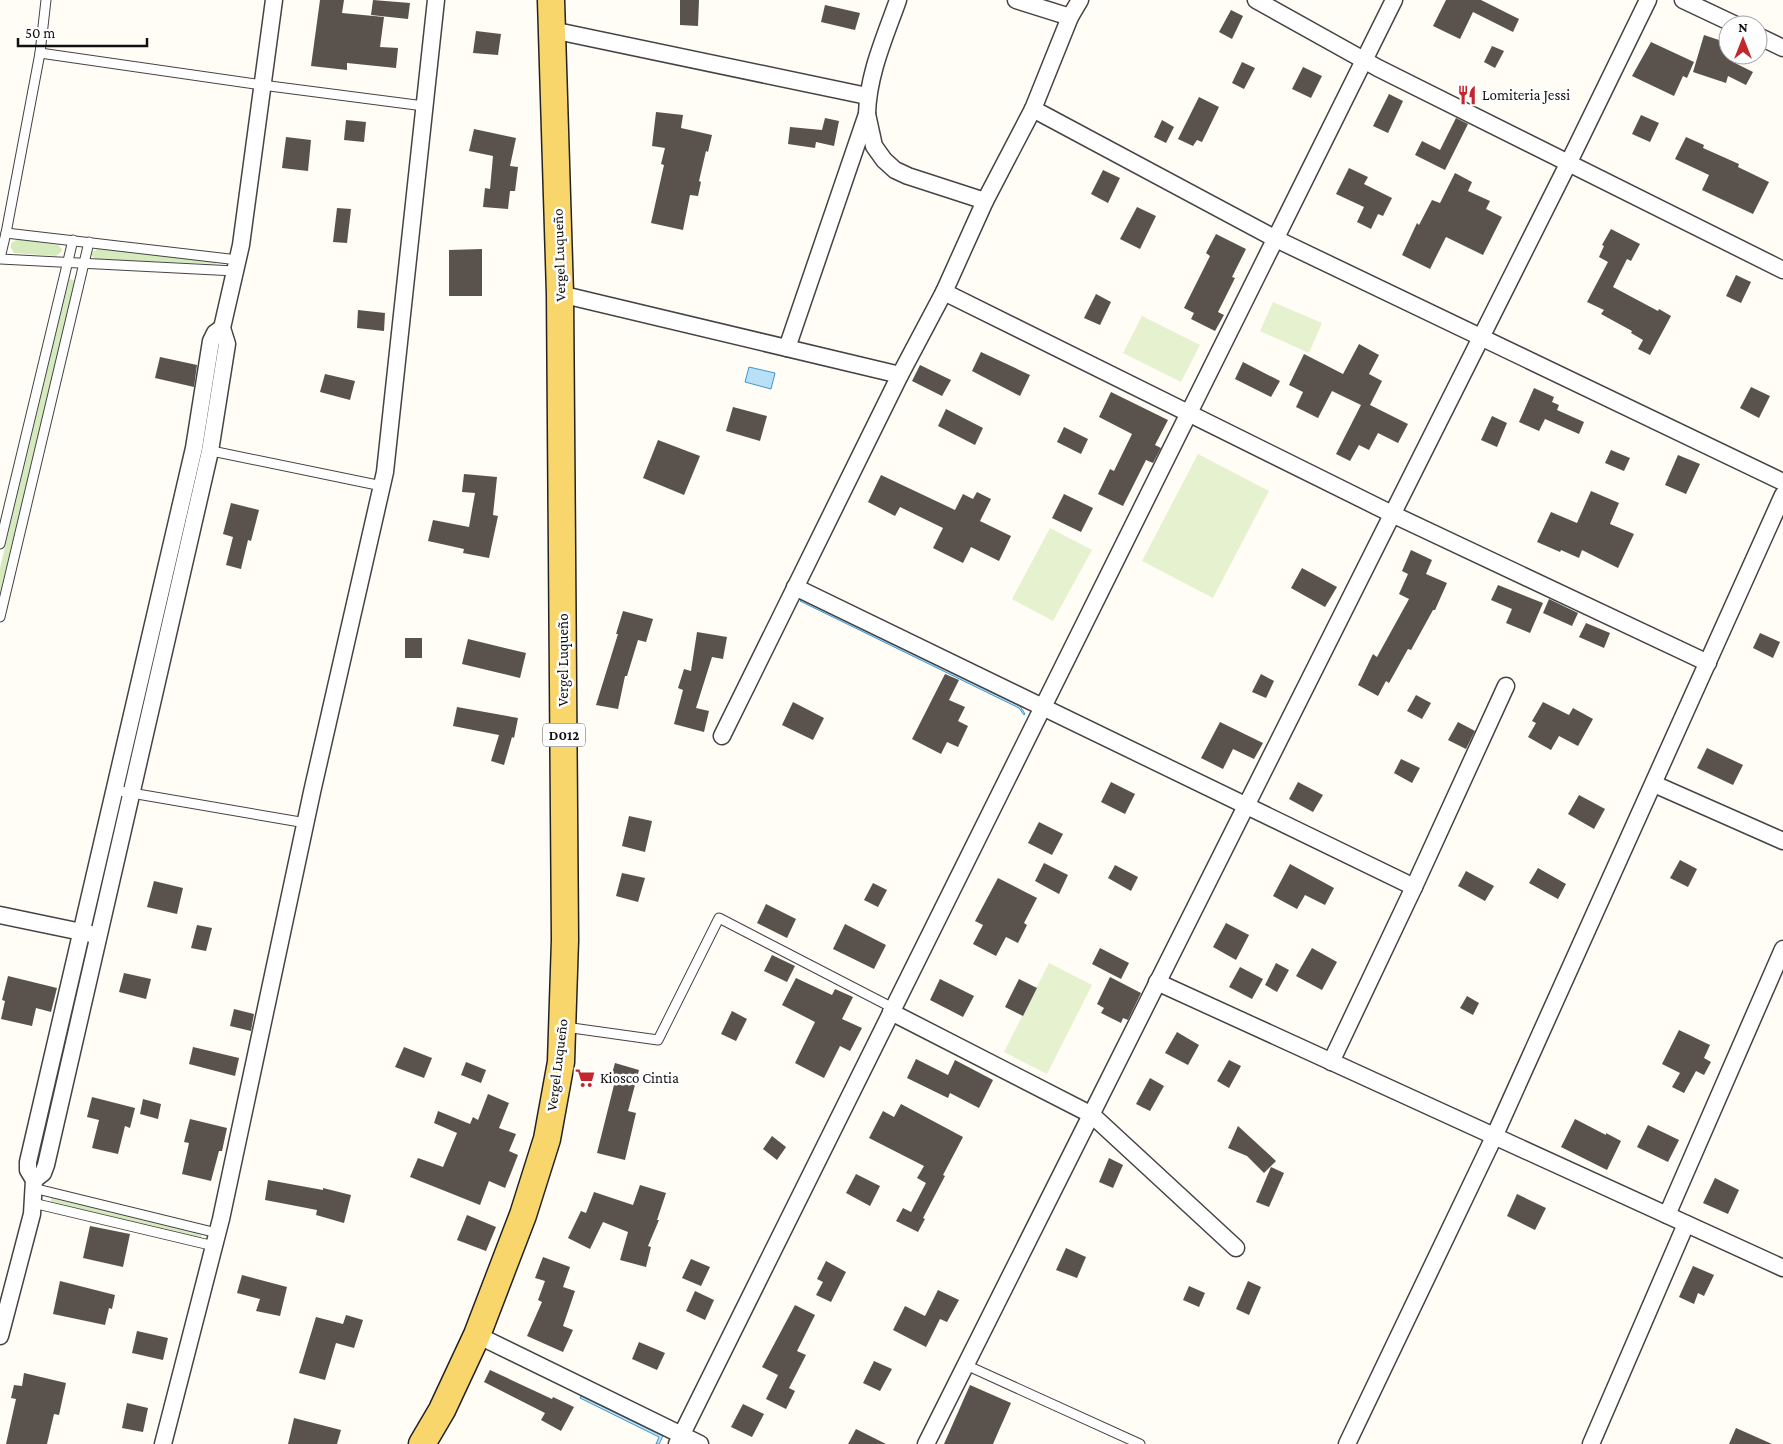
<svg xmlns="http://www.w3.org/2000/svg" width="1783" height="1444" viewBox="0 0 1783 1444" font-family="'Crimson Pro',serif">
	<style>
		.green { fill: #d5ebbd }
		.pitch { fill: #e6f2cf }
		.water { fill: #b9e0f7; stroke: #3f96cf }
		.building { fill: #5a524d }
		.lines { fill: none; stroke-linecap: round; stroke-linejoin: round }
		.lane-casing { stroke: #444; stroke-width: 11 }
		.street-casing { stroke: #444; stroke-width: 19 }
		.primary-casing { stroke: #222; stroke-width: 29 }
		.lane { stroke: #fff; stroke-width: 9 }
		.street { stroke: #fff; stroke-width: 16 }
		.primary { stroke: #f9d66b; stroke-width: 26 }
		.labels { text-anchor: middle; stroke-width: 5; stroke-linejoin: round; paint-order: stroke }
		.shield { fill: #fff; stroke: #585858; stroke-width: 1 }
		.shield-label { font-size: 14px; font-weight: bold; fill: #111 }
		.poi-label { font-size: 15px; fill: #111; stroke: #fff; text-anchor: start }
		.street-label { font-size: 15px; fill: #111; stroke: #fff }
	</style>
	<rect width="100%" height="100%" fill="#fffdf5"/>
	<!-- green -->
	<g class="green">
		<polygon points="18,239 58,245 62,249 61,252 56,256 14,253 11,248 11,243"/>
		<polygon points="98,249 215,262 216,264 96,259 92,256 92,252"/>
		<polygon points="71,279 75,281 0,594 0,568 69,280"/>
		<polygon points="85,952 87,953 37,1170 33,1167"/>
		<polygon points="51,1198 201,1235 202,1238 200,1239 51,1202"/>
	</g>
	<!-- pitch -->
	<g class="pitch">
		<polygon points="1273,302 1322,323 1309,353 1260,331"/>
		<polygon points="1142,316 1200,345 1181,382 1123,353"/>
		<polygon points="1198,454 1269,491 1213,598 1142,561"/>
		<polygon points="1050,528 1092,550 1053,621 1012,599"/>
		<polygon points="1049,963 1092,985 1047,1074 1004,1052"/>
	</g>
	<!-- water -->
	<g class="water">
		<polygon points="749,367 775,373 771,389 745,382"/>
		<polygon points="801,600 1020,706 1025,714 1024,715 1019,708 800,601"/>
		<polygon points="581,1396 663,1436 659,1444 656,1444 659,1437 580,1398"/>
	</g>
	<!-- building -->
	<g class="building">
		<polygon points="320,0 344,0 342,13 384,17 380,47 398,48 396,68 347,63 347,70 311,66"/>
		<polygon points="373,0 410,3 408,19 371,15"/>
		<polygon points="680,0 699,0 698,26 680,25"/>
		<polygon points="1446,0 1481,0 1519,19 1513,32 1473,12 1460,39 1433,26"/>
		<polygon points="825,5 860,13 855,30 821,22"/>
		<polygon points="1231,10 1243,16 1232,39 1219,32"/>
		<polygon points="476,31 501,34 498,55 473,53"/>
		<polygon points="1704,35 1728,43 1728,55 1735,55 1733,62 1753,72 1746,85 1728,76 1726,83 1693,72"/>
		<polygon points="1651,42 1694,62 1687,78 1683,76 1674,96 1632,76"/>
		<polygon points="1492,46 1504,51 1495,68 1484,62"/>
		<polygon points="1242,62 1255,68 1244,89 1232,83"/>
		<polygon points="1303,67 1322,76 1311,98 1292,89"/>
		<polygon points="1389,94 1403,101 1388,133 1373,126"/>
		<polygon points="1199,97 1219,107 1202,142 1197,140 1193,146 1178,139"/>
		<polygon points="656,112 683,115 681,128 712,135 708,152 706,151 699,181 701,182 698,196 690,195 683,230 651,223 664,165 661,164 665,148 652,146"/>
		<polygon points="1641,115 1659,123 1650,142 1632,134"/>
		<polygon points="825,118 839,121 834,146 816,142 815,148 788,144 790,127 822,130"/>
		<polygon points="1456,118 1468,124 1445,170 1415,155 1422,141 1440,150"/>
		<polygon points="346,120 366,122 364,142 344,140"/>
		<polygon points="1162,120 1174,127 1166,143 1154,137"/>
		<polygon points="474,129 516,138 510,166 518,167 515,191 510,191 508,209 483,207 485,188 490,189 493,156 469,151"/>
		<polygon points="286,137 311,140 308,171 282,168"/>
		<polygon points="1686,137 1704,145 1703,148 1739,164 1738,167 1769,182 1753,214 1702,190 1709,175 1675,159"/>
		<polygon points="1349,168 1368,177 1364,184 1392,198 1383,216 1378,214 1371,229 1357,222 1364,207 1336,194"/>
		<polygon points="1103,170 1120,178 1108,203 1091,194"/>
		<polygon points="1455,173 1472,182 1468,191 1490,201 1486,209 1502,217 1483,255 1446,237 1430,269 1402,255 1417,223 1419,225 1432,200 1440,203"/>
		<polygon points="1137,207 1156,216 1140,249 1120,239"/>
		<polygon points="337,208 351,209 347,243 333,242"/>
		<polygon points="1611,229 1640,244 1631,261 1627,259 1613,287 1658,311 1659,309 1671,316 1650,355 1638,349 1643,340 1631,333 1632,331 1601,314 1604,310 1587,302 1608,262 1599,257 1604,246 1602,245"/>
		<polygon points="1216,234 1246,249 1232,277 1235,278 1218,312 1224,315 1215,331 1191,319 1194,313 1184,308 1210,256 1206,253"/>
		<polygon points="482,249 482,296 449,296 449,250"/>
		<polygon points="1736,275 1751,282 1741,303 1726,296"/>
		<polygon points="1096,294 1111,302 1100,325 1084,318"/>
		<polygon points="358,310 385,313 384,331 357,328"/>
		<polygon points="1359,344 1379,355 1369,374 1382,381 1370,405 1408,424 1398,443 1378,433 1369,450 1359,445 1350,461 1336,454 1361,405 1332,391 1318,418 1296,407 1303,392 1289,385 1304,354 1343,374"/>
		<polygon points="981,352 1030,375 1020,396 972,371"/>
		<polygon points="160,357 197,365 194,387 155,378"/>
		<polygon points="1243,362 1280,381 1271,397 1235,379"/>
		<polygon points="920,365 951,380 942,396 912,381"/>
		<polygon points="325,374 355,381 350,400 320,392"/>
		<polygon points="1751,387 1770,396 1759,418 1740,408"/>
		<polygon points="1534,388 1554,397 1552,402 1559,405 1557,410 1584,422 1579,434 1545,419 1539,431 1519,422"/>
		<polygon points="1111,392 1168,420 1155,445 1161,448 1153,463 1146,460 1123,506 1098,494 1110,469 1114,471 1132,434 1099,417"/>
		<polygon points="733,407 767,416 760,441 726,431"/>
		<polygon points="946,409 983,428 975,445 938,426"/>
		<polygon points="1492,416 1507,423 1497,447 1481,440"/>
		<polygon points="1064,427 1088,439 1081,454 1057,442"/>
		<polygon points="658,440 700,456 684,495 643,478"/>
		<polygon points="1611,450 1630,458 1624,471 1605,463"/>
		<polygon points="1678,455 1700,464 1686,494 1665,485"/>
		<polygon points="464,474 497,477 493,515 498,516 489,558 463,553 464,549 428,541 433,520 469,527 475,493 462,492"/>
		<polygon points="881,475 955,510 963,494 973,499 977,492 991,499 980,521 1011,536 999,561 971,547 963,563 933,548 943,528 900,507 895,516 868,502"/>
		<polygon points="1591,491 1619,503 1610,524 1634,534 1618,568 1582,550 1579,558 1561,550 1560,552 1537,542 1551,512 1577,523"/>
		<polygon points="1064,494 1093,508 1081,532 1052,518"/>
		<polygon points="231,503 259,510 251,541 248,540 241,569 226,565 233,537 223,534"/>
		<polygon points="1411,550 1432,560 1426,574 1447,583 1435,610 1433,610 1411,650 1408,649 1389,683 1386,681 1378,696 1358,685 1373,654 1377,657 1409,599 1399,594 1408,574 1402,571"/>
		<polygon points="1302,568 1337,587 1325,607 1291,588"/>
		<polygon points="1498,585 1543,603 1530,633 1506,623 1512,609 1491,600"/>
		<polygon points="1549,599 1578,613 1572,626 1543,613"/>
		<polygon points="623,611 653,619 646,642 638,640 627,676 625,676 618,709 596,705 618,634 616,634"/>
		<polygon points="1586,623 1610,633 1604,648 1579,637"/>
		<polygon points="697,632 727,637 723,659 712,657 696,708 709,711 704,732 674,724 683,690 678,688 684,669 691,671"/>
		<polygon points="1760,633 1780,642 1773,658 1753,648"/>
		<rect x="405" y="638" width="17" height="20"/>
		<polygon points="468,639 526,653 520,678 462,664"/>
		<polygon points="945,674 959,680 949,700 965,707 958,721 968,726 958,747 947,742 941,754 912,739"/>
		<polygon points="1261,674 1274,681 1266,698 1252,692"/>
		<polygon points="1416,695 1431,703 1422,719 1407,711"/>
		<polygon points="793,702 824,718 813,740 782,725"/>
		<polygon points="1543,702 1569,715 1573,708 1593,719 1578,746 1559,736 1551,750 1528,737 1536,723 1532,721"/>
		<polygon points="457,707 518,718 514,738 512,737 504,765 491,761 499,735 453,726"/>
		<polygon points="1220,722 1263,743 1254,759 1233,749 1223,769 1201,758"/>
		<polygon points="1458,722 1475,731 1466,749 1448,740"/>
		<polygon points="1707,748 1743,765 1733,785 1697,768"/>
		<polygon points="1401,759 1420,768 1412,783 1394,773"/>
		<polygon points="1111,782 1135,794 1125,814 1101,802"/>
		<polygon points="1298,782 1323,795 1313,812 1289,799"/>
		<polygon points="1579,795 1605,809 1594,829 1568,814"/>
		<polygon points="629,816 652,821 645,852 622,846"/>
		<polygon points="1039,822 1063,834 1052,855 1028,843"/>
		<polygon points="1680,860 1697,869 1688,887 1670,878"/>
		<polygon points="1044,863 1068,875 1059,894 1035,881"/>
		<polygon points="1290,864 1334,888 1325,905 1305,895 1297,909 1273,896"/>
		<polygon points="1115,865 1138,877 1131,891 1108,878"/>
		<polygon points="1538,868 1566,884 1558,899 1529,883"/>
		<polygon points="1466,871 1494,886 1485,901 1458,886"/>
		<polygon points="622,873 645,878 638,902 616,896"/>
		<polygon points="998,878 1037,898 1024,923 1027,925 1018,943 1006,937 996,956 973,944 983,925 975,921"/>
		<polygon points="154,881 183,888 177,914 147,907"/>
		<polygon points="873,883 887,890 878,907 864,900"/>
		<polygon points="766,904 796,919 787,938 757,923"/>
		<polygon points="1226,923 1249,935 1236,960 1213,947"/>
		<polygon points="845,924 886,945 874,969 833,949"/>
		<polygon points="197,925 212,928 206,951 191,948"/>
		<polygon points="1100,948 1129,963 1121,979 1092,964"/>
		<polygon points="1312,948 1337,962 1322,990 1296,976"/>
		<polygon points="772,955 795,966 787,982 764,971"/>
		<polygon points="1276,963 1289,970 1277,992 1265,985"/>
		<polygon points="1240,967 1263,979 1252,999 1229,987"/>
		<polygon points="124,973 151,979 146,999 119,992"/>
		<polygon points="8,976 57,988 51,1012 36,1008 32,1026 1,1019 5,1001 2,1000"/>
		<polygon points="1110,977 1141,993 1128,1020 1123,1018 1121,1023 1101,1013 1104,1008 1097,1004"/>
		<polygon points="796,978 832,995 835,989 853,997 842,1019 862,1028 850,1051 840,1046 824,1078 795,1063 815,1022 782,1005"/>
		<polygon points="940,979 974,996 963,1017 930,1000"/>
		<polygon points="1019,979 1037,988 1023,1016 1005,1007"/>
		<polygon points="1467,996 1479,1003 1473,1015 1460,1008"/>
		<polygon points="234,1009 254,1014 251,1031 230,1026"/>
		<polygon points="732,1011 747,1019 736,1041 721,1034"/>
		<polygon points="1679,1030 1710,1045 1704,1058 1711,1062 1704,1075 1696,1071 1684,1093 1672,1087 1680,1073 1662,1064"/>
		<polygon points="1177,1032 1199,1045 1188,1065 1165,1053"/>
		<polygon points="193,1047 239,1058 235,1076 189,1064"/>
		<polygon points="404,1047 432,1058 424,1078 395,1067"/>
		<polygon points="916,1059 948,1075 955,1060 993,1080 979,1108 950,1093 948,1098 907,1078"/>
		<polygon points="1229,1060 1241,1066 1229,1088 1217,1081"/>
		<polygon points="466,1062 486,1070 481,1083 461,1075"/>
		<polygon points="615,1063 639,1070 628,1111 636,1113 625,1160 597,1153 614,1085 609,1084"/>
		<polygon points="1150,1078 1164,1086 1150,1111 1136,1104"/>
		<polygon points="488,1094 509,1103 499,1128 516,1134 509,1151 518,1155 505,1188 489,1181 480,1205 410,1177 418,1158 443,1167 457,1133 434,1123 438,1111 470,1124 473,1117 478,1120"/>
		<polygon points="92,1097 135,1108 130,1128 125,1126 118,1154 92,1148 99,1120 87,1117"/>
		<polygon points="143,1099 161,1104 158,1119 140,1114"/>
		<polygon points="901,1104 963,1137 943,1175 945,1176 923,1218 925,1219 918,1232 896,1221 903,1208 911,1212 926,1183 917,1178 924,1166 869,1138 883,1111 894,1117"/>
		<polygon points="190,1119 227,1128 222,1151 219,1151 211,1181 182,1174 189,1143 184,1142"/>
		<polygon points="1575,1119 1606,1135 1606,1133 1621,1141 1607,1170 1561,1147"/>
		<polygon points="1648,1125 1679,1140 1668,1162 1637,1147"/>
		<polygon points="1238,1126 1276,1161 1264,1173 1247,1156 1228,1148"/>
		<polygon points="772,1136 786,1147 777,1160 763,1149"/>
		<polygon points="1109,1158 1123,1165 1113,1188 1099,1182"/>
		<polygon points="1271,1167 1284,1173 1269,1207 1256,1202"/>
		<polygon points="856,1174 880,1186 870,1206 846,1193"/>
		<polygon points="1715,1178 1739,1190 1728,1214 1703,1203"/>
		<polygon points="268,1180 323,1190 323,1188 351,1195 344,1223 316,1215 317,1210 265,1200"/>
		<polygon points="640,1185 666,1193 657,1220 659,1220 648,1246 651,1247 646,1267 620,1260 628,1232 603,1222 590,1249 568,1238 581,1211 586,1213 594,1192 633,1205"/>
		<polygon points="1517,1194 1546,1208 1535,1230 1507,1216"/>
		<polygon points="467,1215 496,1227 486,1251 457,1240"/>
		<polygon points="90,1226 130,1234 123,1267 83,1258"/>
		<polygon points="1066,1248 1086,1257 1077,1278 1056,1270"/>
		<polygon points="543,1257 570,1267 563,1287 575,1291 563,1326 573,1330 563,1352 527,1336 542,1302 538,1300 545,1281 535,1278"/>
		<polygon points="691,1259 710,1267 701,1286 682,1278"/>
		<polygon points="826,1261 846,1272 831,1302 816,1295 823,1282 817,1279"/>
		<polygon points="1693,1266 1714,1275 1704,1296 1698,1293 1694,1304 1679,1297"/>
		<polygon points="242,1275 287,1287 280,1316 256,1311 260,1299 237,1293"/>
		<polygon points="60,1281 115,1295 112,1309 109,1308 105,1325 53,1314"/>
		<polygon points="1248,1281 1261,1287 1249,1315 1236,1309"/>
		<polygon points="1189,1286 1205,1293 1199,1307 1183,1300"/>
		<polygon points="938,1290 959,1300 947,1322 940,1319 926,1347 893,1330 905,1306 925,1316"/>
		<polygon points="695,1291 714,1300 705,1320 686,1311"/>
		<polygon points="795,1305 815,1315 797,1351 806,1355 789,1388 795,1391 786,1409 766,1399 778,1375 762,1367"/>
		<polygon points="346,1315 363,1320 354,1348 336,1343 325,1380 299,1373 316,1317 343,1324"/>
		<polygon points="137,1331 168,1338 163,1360 132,1353"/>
		<polygon points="639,1342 665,1353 657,1370 632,1359"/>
		<polygon points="874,1361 892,1369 880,1391 863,1383"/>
		<polygon points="490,1370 552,1399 553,1397 574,1407 561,1431 541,1420 545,1413 484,1382"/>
		<polygon points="24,1373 66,1383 59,1415 54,1414 47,1444 6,1444 16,1399 11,1398 14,1385 22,1386"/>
		<polygon points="970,1385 1011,1403 993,1444 944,1444"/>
		<polygon points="127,1403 148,1408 143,1432 122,1428"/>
		<polygon points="743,1404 764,1414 752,1437 731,1427"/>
		<polygon points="294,1418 341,1430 337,1444 288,1444"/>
		<polygon points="1736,1428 1772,1444 1729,1444"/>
		<polygon points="856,1429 886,1444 848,1444"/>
	</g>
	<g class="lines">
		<defs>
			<g id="lane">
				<polyline points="40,53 262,85 424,106"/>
				<polyline points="6,233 238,260"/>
				<polyline points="0,258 6,233 40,53 46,0"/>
				<polyline points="0,259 235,271"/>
				<polyline points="207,450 382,486"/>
				<polyline points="0,544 73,240"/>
				<polyline points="0,617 89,242"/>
				<polyline points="114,790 306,823"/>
				<polyline points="565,1027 658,1040 719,918 893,1008"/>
				<polyline points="33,1188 217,1233"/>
				<polyline points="33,1203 214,1246"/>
				<polyline points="966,1365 1140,1444"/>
			</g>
			<g id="street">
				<polyline points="1016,0 1070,17"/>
				<polyline points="1256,0 1378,68 1783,270"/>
				<polyline points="1683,0 1736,25"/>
				<polyline points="552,30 867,96"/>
				<polyline points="1758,36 1783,48"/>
				<polyline points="1033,109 1276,239 1783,482"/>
				<polyline points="867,114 874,146 884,160 895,170 908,176 985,201"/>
				<polyline points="944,292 1392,514 1708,663"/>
				<polyline points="560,294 900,375"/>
				<path d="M787 348 867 114C868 74 885 37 898 0"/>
				<polyline points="795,587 1414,887"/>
				<polyline points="722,736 900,375 944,292 985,201 1033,109 1070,17 1080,0"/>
				<polyline points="1654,784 1783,841"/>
				<polyline points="0,915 91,934"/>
				<polyline points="1157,982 1783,1268"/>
				<polyline points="891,1012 1092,1115 1236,1248"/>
				<polyline points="1331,1062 1414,887 1506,686"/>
				<polyline points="34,1180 43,1173 46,1165 210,451 227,344 222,328 241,245 274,0"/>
				<polyline points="1667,1215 1783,949"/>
				<polyline points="477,1335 700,1444"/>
				<polyline points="0,1336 32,1214 34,1180 28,1170 28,1162 194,448 211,341 215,333 222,328"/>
				<polyline points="163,1444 221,1219 312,792 385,472 436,0"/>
				<polyline points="677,1444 1394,0"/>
				<polyline points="926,1444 1568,164 1648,0"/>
				<polyline points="1347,1444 1494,1137 1783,495"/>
				<polyline points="1591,1444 1686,1224"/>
			</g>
			<polyline id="primary" points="422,1444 442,1410 477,1335 523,1215 547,1139 561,1062 565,940 560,294 551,0"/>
		</defs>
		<!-- lane casing -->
		<use href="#lane" class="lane-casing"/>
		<!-- street casing -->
		<use href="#street" class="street-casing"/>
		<!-- primary casing -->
		<use href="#primary" class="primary-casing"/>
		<!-- lane -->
		<use href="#lane" class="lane"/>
		<!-- street -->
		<use href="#street" class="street"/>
		<!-- primary -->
		<use href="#primary" class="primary"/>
	</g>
	<!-- icons -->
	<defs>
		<symbol id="restaurant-bare" viewBox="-9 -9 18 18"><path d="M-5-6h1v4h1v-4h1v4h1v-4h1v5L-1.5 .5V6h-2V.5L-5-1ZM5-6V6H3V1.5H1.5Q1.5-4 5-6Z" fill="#c4262e" stroke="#fff" stroke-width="2.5" paint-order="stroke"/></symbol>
		<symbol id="supermarket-bare" viewBox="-9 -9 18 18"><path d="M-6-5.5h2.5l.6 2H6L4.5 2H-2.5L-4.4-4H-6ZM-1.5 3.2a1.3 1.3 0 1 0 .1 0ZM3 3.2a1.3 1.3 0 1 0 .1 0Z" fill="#c4262e" stroke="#fff" stroke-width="2.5" paint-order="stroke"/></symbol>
	</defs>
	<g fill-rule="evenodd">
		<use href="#restaurant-bare" x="1453" y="81" width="28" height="28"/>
		<use href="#supermarket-bare" x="571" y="1064" width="28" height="28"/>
	</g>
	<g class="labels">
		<!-- shield labels -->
		<rect class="shield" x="543" y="723.5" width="42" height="23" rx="4"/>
		<g class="shield-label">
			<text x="564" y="740">D012</text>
		</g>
		<!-- poi labels -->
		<g class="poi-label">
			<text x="1482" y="100">Lomiteria Jessi</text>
			<text x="600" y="1083">Kiosco Cintia</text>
		</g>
		<!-- street labels -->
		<g class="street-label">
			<text transform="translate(559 255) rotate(-92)" y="5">Vergel Luqueño</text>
			<text transform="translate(563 660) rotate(-90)" y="5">Vergel Luqueño</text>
			<text transform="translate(557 1065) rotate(-83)" y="5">Vergel Luqueño</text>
		</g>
	</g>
	<!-- north arrow -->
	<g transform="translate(1743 40)"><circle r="24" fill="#ffffff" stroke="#a0a0a0"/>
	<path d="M0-4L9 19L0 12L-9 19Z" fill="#c4262e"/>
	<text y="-8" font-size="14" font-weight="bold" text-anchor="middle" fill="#111111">N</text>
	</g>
	<!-- scale -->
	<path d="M18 38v8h129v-8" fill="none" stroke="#111111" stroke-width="2.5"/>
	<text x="25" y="38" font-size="15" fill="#111111" stroke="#ffffff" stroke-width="4" paint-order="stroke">50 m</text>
</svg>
